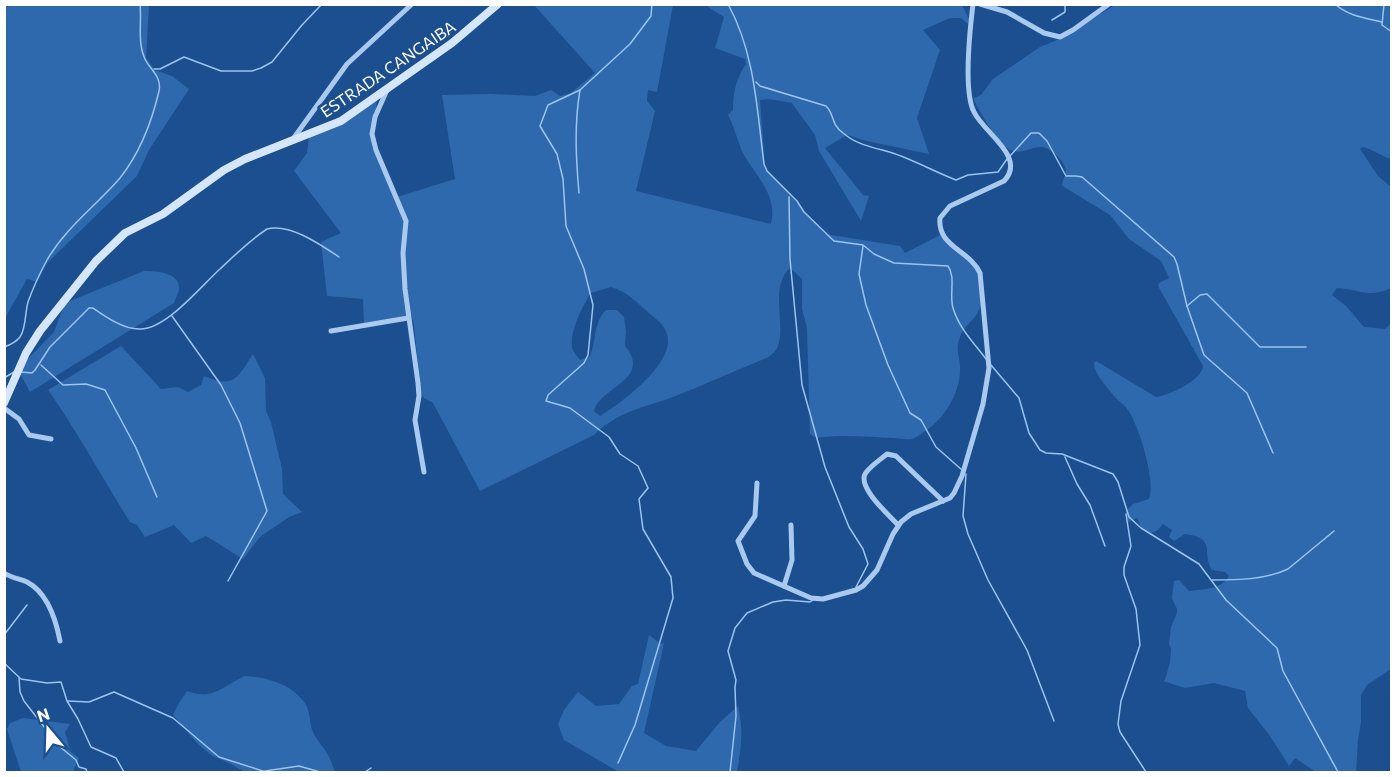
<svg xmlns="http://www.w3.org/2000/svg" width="1396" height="777" viewBox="0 0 1396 777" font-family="Commissioner,sans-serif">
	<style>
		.green { fill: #2e69ad; fill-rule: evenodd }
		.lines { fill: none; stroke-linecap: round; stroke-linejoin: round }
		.stream { stroke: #9cc4f0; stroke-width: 1.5 }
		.street { stroke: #a9c9ee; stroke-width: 5 }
		.secondary { stroke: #d6e6fa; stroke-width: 8 }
		.labels { text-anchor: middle; stroke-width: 6; stroke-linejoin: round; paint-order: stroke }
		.street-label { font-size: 16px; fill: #fff; stroke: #1b4f8f }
	</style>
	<rect width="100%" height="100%" fill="#1b4f8f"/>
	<!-- green -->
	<g class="green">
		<polygon points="5,4 149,5 146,58 155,70 172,76 189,89 149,150 137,176 47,263 37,282 27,279 5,318"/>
		<path d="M534 5H673L657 92 648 90 647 101 655 111 636 191 771 224C778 193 754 175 742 151 737 139 734 126 728 115L733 110C733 92 736 79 746 64L745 59 715 48 724 17 705 5H962L969 19 968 24 961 18H950L923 30 940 50 917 118 929 154 867 141 847 135 825 148 863 195 869 196 861 221 819 151 815 135 792 103 769 99 760 100 765 167 825 234 900 246 905 253 940 235C949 246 972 258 977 269 983 283 985 306 974 318 968 325 962 329 959 340 955 351 961 360 960 371 959 395 944 419 924 432 921 434 916 438 912 439 907 440 899 438 894 438 868 437 841 434 816 438L810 434 807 328 802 309V279L790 268C769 287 786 322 778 346 777 350 772 354 769 357 738 369 709 383 678 395 643 409 623 408 594 435L480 491 433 403 424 398 421 393 414 325 411 315 364 323 363 299 327 296 321 242 341 233 294 171 307 153 309 135 377 96 374 140 397 197 455 179 442 95 491 94 535 96 551 90 560 96 571 93 595 73ZM611 287C628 292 636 302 649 313 656 319 664 324 667 334 676 363 621 403 600 416L594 411C599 388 653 379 625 346L626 331 624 317 617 310H606C594 321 596 341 590 356L580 360C577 356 573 352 572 348 570 330 582 307 591 293Z"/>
		<path d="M1115 5H1391V159C1381 156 1373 149 1362 147L1360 149 1378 176 1391 187V288C1367 299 1361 289 1337 288L1332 295 1346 306 1364 327 1385 329 1391 323V669L1367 685 1361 695V722L1358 740 1356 772H1316L1295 758 1289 766 1270 736 1248 708 1245 691 1214 683 1185 688 1163 681 1165 680 1170 662 1171 649 1169 644 1171 627 1177 613V609L1172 598 1174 581 1179 580 1189 591C1204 589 1221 590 1229 576L1225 572 1212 570C1201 554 1218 538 1185 534L1174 541 1169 537 1172 530 1163 524 1158 530 1152 533 1142 529 1137 518 1128 522 1126 511 1133 504 1149 499C1156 481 1139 426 1128 410 1125 405 1119 402 1115 397 1108 388 1094 374 1094 363L1096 361 1156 397C1170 395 1202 380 1203 366L1158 286 1159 283 1169 278 1161 261 1129 239 1110 215 1064 187 1062 185C1062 181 1066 175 1066 171 1066 162 1049 146 1041 147 1031 147 1023 154 1013 151 999 147 981 114 974 100V98L981 95 993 79 1040 47 1062 38Z"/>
		<path d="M144 271C156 271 180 272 179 289 179 293 175 299 174 303L30 392 19 372 23 364 54 332 65 303Z"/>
		<path d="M121 346 161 389 178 387 188 392 201 385 204 376C235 389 237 378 253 354L265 378 266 411 271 422 282 469 283 494 302 512 289 517 260 537 243 559 206 536 191 543 174 525 145 537 137 525 130 522C102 478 78 432 48 390Z"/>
		<path d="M649 635 661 644 664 643 644 733 666 746 696 751 720 722 738 706C744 731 741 748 737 772H619L564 740 558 724 564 710 578 692 596 706 619 704 632 686 638 684Z"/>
		<path d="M245 676C267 677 294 685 306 705 311 714 309 723 313 732 317 741 324 747 328 755 331 760 333 767 335 772H245L227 762 211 755 197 743 173 715 179 703 187 691C214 701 222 686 245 676Z"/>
		<polygon points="23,718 70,724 65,732 71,752 79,758 73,772 21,772 7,729 10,723"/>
	</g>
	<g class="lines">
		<!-- stream -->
		<g class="stream">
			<path d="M728 4C755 53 757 110 764 164L767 171 797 201 804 212 834 241 863 245 874 254 894 263 948 266C956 277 949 294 953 308 959 328 973 342 986 359"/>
			<path d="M1335 4C1348 16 1365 18 1382 22"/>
			<polyline points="1384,4 1382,25 1392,32"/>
			<polyline points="1052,20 1065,12 1065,4"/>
			<polyline points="154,69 160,69 184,57 221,71 252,71 261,68 272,62 302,25 322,4"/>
			<path d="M756 82 760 86 826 106C835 115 830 123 843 133 856 144 870 147 886 151 906 156 935 172 956 180L968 175 998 172 1007 159"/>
			<polyline points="1010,156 1031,133 1039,133 1047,141 1066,176 1076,176 1082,177 1174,257 1177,264 1187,306 1204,355 1247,393 1273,453"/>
			<path d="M579 193C576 159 574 125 580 90"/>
			<polyline points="789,197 790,259 802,385 825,467 849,527 863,549 868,564 856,587"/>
			<polyline points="863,246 859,274 866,305 888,365 910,413 921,420 936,447 962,470"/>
			<polyline points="1187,306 1200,295 1207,294 1260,347 1306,347"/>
			<polyline points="172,316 221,385 240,423 267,511 228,581"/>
			<path d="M4 347C10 345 16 342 20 337 26 329 25 312 28 302 33 288 40 273 47 260 66 227 96 206 120 178 139 154 152 121 159 91 162 76 150 70 145 59 137 42 142 22 140 4"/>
			<polyline points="41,365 63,385 86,384 105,390 136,448 157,497"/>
			<polyline points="991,365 1019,398 1029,433 1040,450 1046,453 1062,454 1113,474 1118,482 1129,517 1141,528 1199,564 1226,600 1277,648 1283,671 1338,772"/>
			<path d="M21 372 32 373 35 370 50 347 89 308H93C106 317 123 329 139 329 165 331 202 285 220 269 235 255 250 240 267 229 290 223 321 245 339 257"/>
			<polyline points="4,378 14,372"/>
			<polyline points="1065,457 1077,484 1090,505 1105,546"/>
			<polyline points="966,474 963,516 968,534 988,580 1027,650 1054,721"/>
			<polyline points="1126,514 1131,546 1124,567 1124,575 1136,609 1140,645 1121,701 1118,724 1120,732 1146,772"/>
			<path d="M1212 580C1237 580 1265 580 1288 569L1334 531"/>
			<polyline points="4,635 27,605"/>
			<polyline points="4,663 21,679 47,683 61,682 67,701 78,719 91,747 116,758 124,772"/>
			<polyline points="19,678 20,692 24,701 59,746 76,760 79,767 86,769 87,772"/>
			<polyline points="68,701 89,702 114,692 173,718 219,757 266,772"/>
			<polyline points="4,711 4,726"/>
			<polyline points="618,763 635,725 673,598 671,577 643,529 639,499 648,488 638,466 620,454 609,437 570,408 546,401 548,395 584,363 588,355 593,305 584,269 566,226 563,179 557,154 540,126 548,105 580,90 630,44 651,16 652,4"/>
			<polyline points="265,771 299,766 320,772"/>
			<polyline points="365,772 371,768"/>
			<polyline points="730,772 736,716 735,687 736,680 728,651 735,628 747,613 773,602 786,600 810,602 813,600"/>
		</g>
		<!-- street -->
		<g class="street">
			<polyline points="980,4 1007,12 1044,33 1060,37 1073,30 1109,4"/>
			<polyline points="387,90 375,117 372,134 376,150 406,221 403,253 405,289 418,383 419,396 415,420 424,472"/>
			<polyline points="293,139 347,64 412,4"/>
			<polyline points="331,331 408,318"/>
			<polyline points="4,408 19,419 29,435 51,439"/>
			<path d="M757 483 755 516 738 541 747 564 754 573 811 598 823 599 856 590 863 586 877 570 893 534 901 522 911 514 950 498 954 493 962 476 983 404 989 368 980 273C970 250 937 247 940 218L950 206 1004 181C1027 157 984 133 974 112 963 91 970 29 973 4"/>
			<path d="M898 525C889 515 858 488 865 474 870 466 880 460 887 454L896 456 943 501"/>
			<path d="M4 573C12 578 20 579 27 582 48 593 56 620 60 641"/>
			<polyline points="784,586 792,560 791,525"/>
		</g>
		<!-- secondary -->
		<polyline class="secondary" points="4,403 26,353 40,331 96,261 125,233 163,214 224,170 245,159 341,121 452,43 498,4"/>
	</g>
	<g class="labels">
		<!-- street labels -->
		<g class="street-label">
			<text transform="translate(388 69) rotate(-34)" y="6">ESTRADA CANGAIBA</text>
		</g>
	</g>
	<!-- border -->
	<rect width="1396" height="777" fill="none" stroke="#ffffff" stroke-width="12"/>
	<!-- north arrow -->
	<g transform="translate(48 729) rotate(341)" stroke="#1b4f8f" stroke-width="4.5" paint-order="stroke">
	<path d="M0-4.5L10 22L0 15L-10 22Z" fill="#ffffff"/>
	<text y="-9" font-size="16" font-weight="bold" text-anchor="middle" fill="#ffffff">N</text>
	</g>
</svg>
